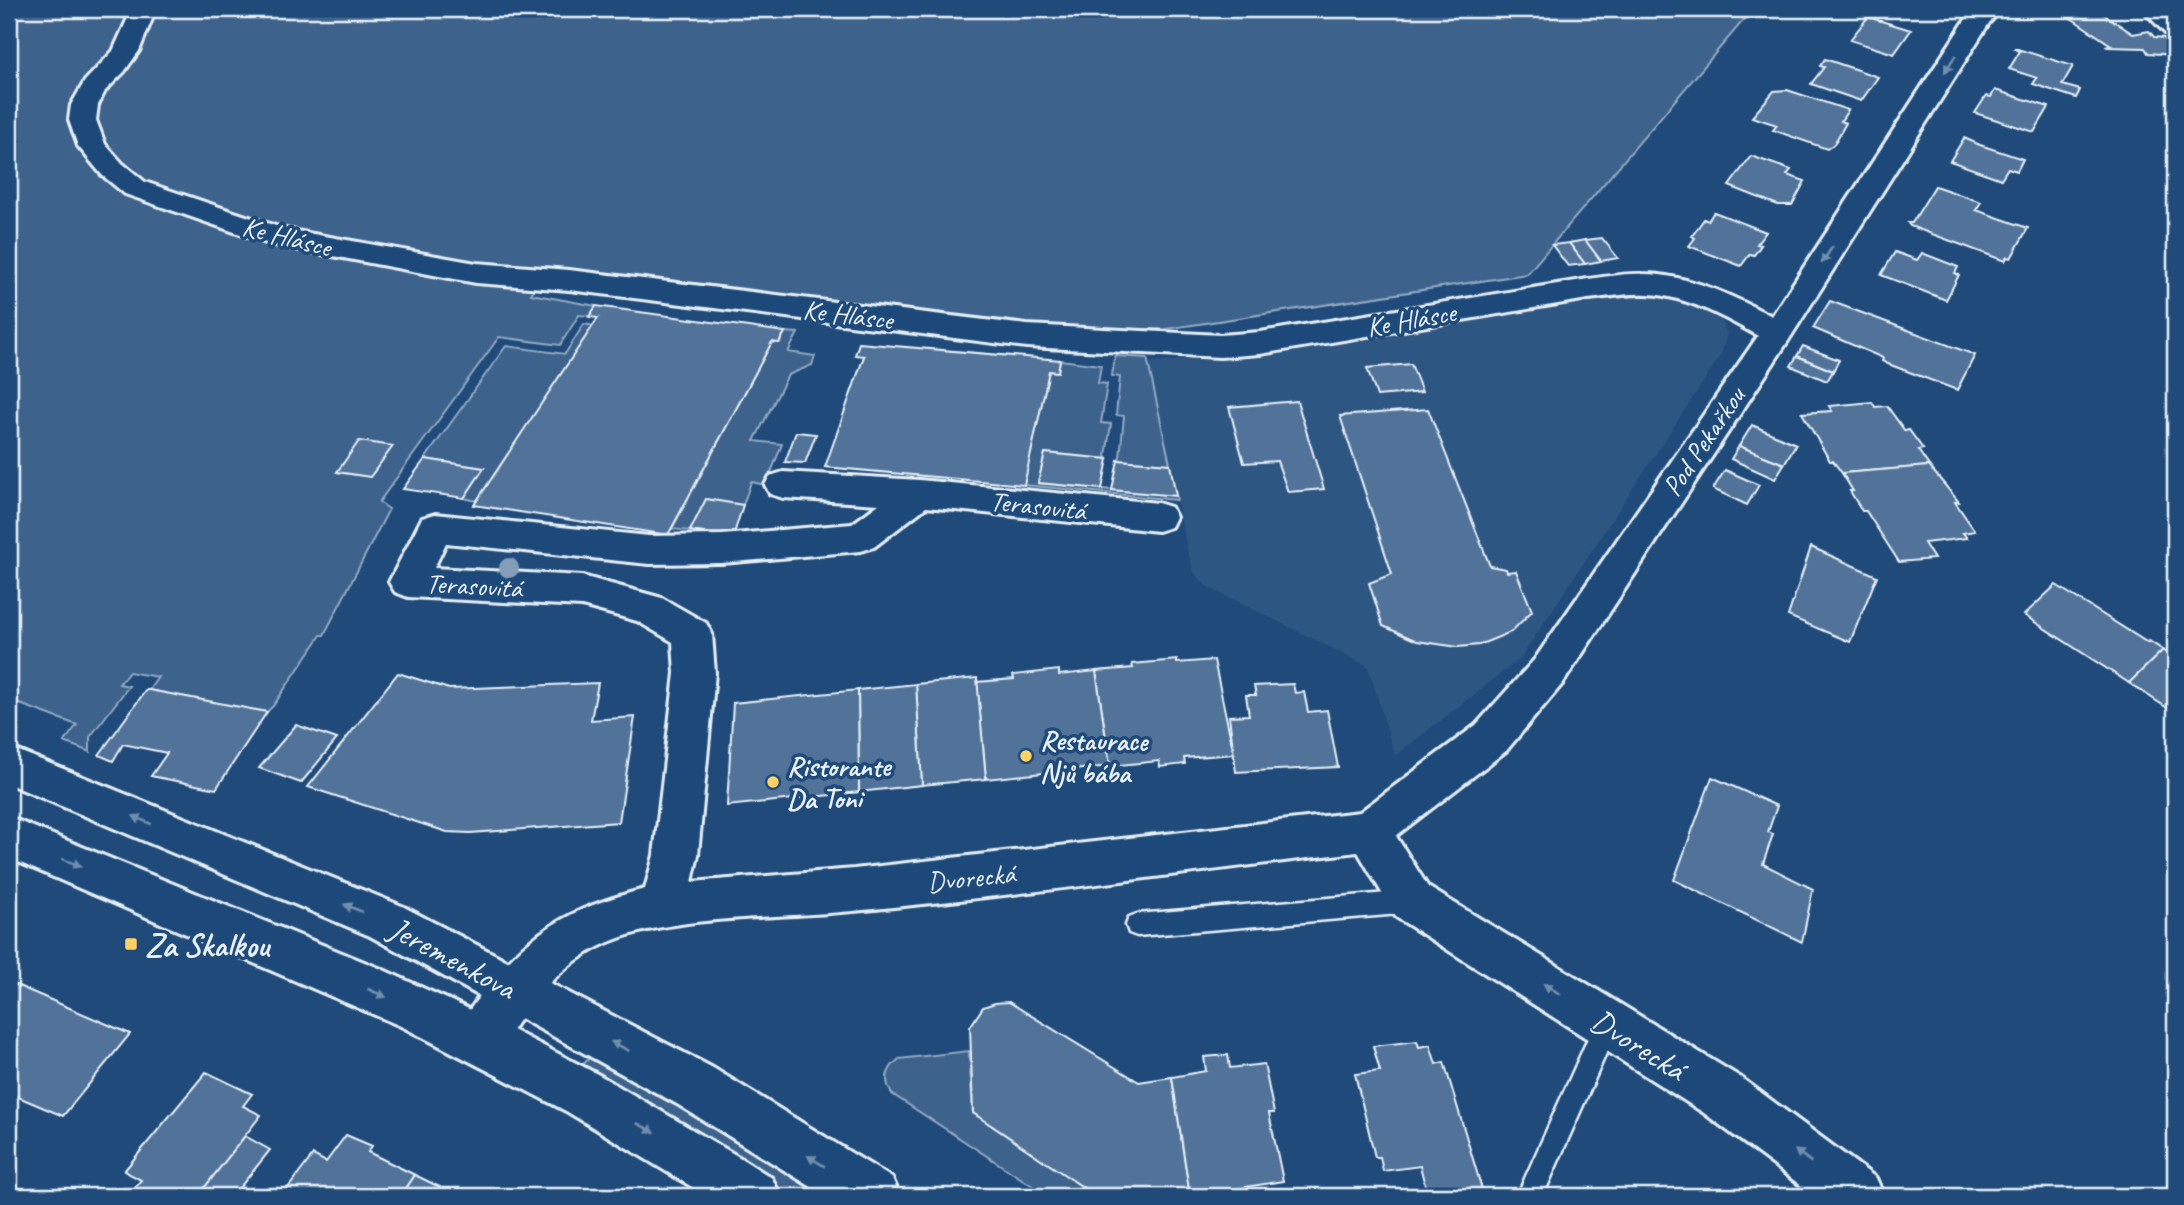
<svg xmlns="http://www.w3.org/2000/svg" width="2184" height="1205" viewBox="0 0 2184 1205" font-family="Caveat,sans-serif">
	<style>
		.built { fill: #2e5683 }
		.green { fill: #3c628c; stroke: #92aac2; stroke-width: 2; fill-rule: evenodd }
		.building { fill: #517399; stroke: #e8f1f8; stroke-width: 2 }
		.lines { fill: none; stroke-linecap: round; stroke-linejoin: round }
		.lane-casing { stroke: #e8f1f8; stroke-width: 5 }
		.street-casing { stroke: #e8f1f8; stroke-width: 6 }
		.secondary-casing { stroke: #e8f1f8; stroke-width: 6 }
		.lane { fill: #1f4a7a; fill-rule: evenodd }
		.street { fill: #1f4a7a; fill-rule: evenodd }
		.secondary { fill: #1f4a7a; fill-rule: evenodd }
		.tree { fill: #849eb9 }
		.oneway { fill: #6f8dac }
		.poi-dot { fill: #ffd166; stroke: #1f4a7a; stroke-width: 2.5 }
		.labels { text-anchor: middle; stroke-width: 7; stroke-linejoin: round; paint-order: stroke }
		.street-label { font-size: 28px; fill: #e8f1f8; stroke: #1f4a7a }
		.poi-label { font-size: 28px; font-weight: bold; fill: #e8f1f8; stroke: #1f4a7a; text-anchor: start }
		.near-poi-label { font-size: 33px; font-weight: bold; fill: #e8f1f8; stroke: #1f4a7a; text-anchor: start }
		.near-street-label { font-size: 33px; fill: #e8f1f8; stroke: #1f4a7a }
	</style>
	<rect width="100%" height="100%" fill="#1f4a7a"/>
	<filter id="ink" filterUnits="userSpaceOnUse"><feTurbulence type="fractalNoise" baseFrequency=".0143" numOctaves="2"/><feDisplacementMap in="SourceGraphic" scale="14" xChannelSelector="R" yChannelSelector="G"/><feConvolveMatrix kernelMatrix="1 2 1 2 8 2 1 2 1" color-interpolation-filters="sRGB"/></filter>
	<g filter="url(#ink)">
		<!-- built -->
		<polygon class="built" points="1624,289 1655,289 1711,309 1721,319 1727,334 1721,355 1520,659 1395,756 1368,666 1206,586 1194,572 1187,549 1148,362 1174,361 1222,354 1276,353"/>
		<!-- green -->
		<g class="green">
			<path d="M9 9H1753L1527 274 1166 329 1101 330 1021 326 548 269 531 294 596 306 590 316 579 315 560 345 499 337 379 502 389 509 324 635H321L273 706 267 712 149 690 158 677 129 672 119 684 129 686 90 737V752L64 742 77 725 9 700ZM359 442 393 446 370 477 337 472Z"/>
			<polygon points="584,324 594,326 477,501 464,498 484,468 425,459 506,346 565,354"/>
			<polygon points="785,332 798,333 788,352 815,356 812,365 788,375 754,441 782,444 766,485 751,482 743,505 706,499 690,531 672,529 772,342 780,343"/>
			<polygon points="1115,356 1147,358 1170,464 1118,460 1120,457 1124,416 1116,415 1120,377 1112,376"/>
			<polygon points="1060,360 1101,365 1098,383 1107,384 1101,423 1111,424 1106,456 1108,459 1045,453 1038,483 1176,496 1177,500 1024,485 1049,371 1058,372"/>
			<path d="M969 1051 973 1113 1096 1196H1048L892 1094C883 1080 886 1069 899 1059Z"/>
			<polygon points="591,1056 828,1193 832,1196 792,1196 578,1070"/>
		</g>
		<!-- building -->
		<g class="building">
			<polygon points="2096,9 2133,34 2149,31 2154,37 2164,38 2174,55 2148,53 2145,48 2108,47 2105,46 2111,45 2068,16 2079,13 2074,10"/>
			<polygon points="1868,17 1911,30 1894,54 1850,40"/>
			<polygon points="2014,48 2073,66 2062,85 2080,90 2076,98 2033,84 2037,78 2009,69 2020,51"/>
			<polygon points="1825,59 1878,77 1861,101 1811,84 1824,67 1820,66"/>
			<polygon points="1787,90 1848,110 1841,121 1846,123 1834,144 1827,149 1773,130 1777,125 1752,117 1774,91"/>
			<polygon points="1995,90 2049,107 2034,132 1975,113 1986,96 1991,97"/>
			<polygon points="1964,138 1980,145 2023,159 2017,171 2008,168 2001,179 1950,161"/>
			<polygon points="1751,156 1791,170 1787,175 1805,181 1792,205 1778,205 1729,186"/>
			<polygon points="1935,186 1981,202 1976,210 2028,228 2011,258 2007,257 2005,261 1910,226 1908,223 1912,223"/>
			<polygon points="1714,212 1766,232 1757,244 1761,245 1754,255 1750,254 1741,266 1689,246 1695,238 1692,236 1704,219 1708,221"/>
			<polygon points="1602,238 1618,258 1601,261 1585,240"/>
			<polygon points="1585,240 1601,261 1585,264 1569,243"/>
			<polygon points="1569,243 1585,264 1568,266 1552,245"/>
			<polygon points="1895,252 1917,260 1922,253 1958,267 1955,273 1959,275 1946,300 1881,275"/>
			<polygon points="1830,301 1975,355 1957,390 1888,364 1882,361 1883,358 1813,328"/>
			<polygon points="596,306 785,332 779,343 772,342 668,535 474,505 598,318 589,317"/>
			<polygon points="859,343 1060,360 1058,372 1049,371 1024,485 825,467 864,356 855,355"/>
			<polygon points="1803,346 1839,360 1833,371 1797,356"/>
			<polygon points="1797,356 1833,371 1827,381 1791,366"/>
			<polygon points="1411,364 1422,392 1377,396 1367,368"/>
			<polygon points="1297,401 1324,489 1288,492 1277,461 1244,463 1229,407"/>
			<polygon points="1872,402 1875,407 1887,406 1905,431 1909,430 1923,449 1918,450 1929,466 1842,473 1833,461 1830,461 1802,413 1832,411 1829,406"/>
			<polygon points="1428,409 1490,566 1506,569 1507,572 1516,571 1532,611 1511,632 1479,645 1458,647 1417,641 1383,626 1369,583 1392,574 1340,416"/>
			<polygon points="1752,425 1796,444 1784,464 1739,446"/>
			<polygon points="796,432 816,434 805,463 785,462"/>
			<polygon points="359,441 393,446 370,477 337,472"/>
			<polygon points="1739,446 1784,464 1775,479 1731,459"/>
			<polygon points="1045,453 1108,459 1102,489 1038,483"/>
			<polygon points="425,459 484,468 464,498 403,489"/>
			<polygon points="1118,460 1170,464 1176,496 1112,490"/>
			<polygon points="1929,466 1959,502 1955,502 1975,531 1963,533 1967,538 1924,543 1934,559 1899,562 1866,511 1862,511 1850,491 1853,491 1842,473"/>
			<polygon points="1725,470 1759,485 1747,505 1713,489"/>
			<polygon points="706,499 743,505 733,537 690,531"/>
			<polygon points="1811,547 1877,576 1850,642 1788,616"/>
			<polygon points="2056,585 2148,643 2149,641 2163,650 2129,683 2024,615"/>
			<polygon points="2163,650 2175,658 2175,713 2129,683"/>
			<polygon points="1177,660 1177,663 1214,660 1234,754 1184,758 1185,764 1160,767 1159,761 1110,766 1096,671 1133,668 1132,664"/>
			<polygon points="1059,670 1059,675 1096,671 1110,766 986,779 977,682 1014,679 1013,675"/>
			<polygon points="398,673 449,689 598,683 591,720 635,717 619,822 470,833 447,832 308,787"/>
			<polygon points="977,678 986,779 922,785 916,684"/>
			<polygon points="916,684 922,785 859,792 858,690"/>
			<polygon points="1293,684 1295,693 1304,692 1308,712 1327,710 1338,767 1236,772 1229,716 1249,715 1246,695 1256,695 1254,686"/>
			<polygon points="146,690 149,690 267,712 216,789 151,776 167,753 123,744 113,761 99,755"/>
			<polygon points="858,690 859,792 727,806 733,703"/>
			<polygon points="296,725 337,739 301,783 259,768"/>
			<polygon points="1712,777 1777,806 1768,832 1773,834 1763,864 1813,889 1802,942 1674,880"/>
			<polygon points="9,982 130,1034 63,1116 9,1093"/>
			<polygon points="1009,1002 1139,1082 1172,1077 1190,1196 1096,1196 973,1113 970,1027 983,1007 995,1003"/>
			<polygon points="1417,1041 1419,1047 1430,1045 1436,1064 1444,1062 1484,1196 1428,1196 1420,1166 1383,1171 1380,1157 1375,1157 1355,1074 1380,1071 1373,1046"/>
			<polygon points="1228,1055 1230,1068 1264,1064 1274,1113 1269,1113 1283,1181 1190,1196 1172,1077 1206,1071 1204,1057"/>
			<polygon points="206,1072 252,1094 243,1106 261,1115 198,1196 128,1196 141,1180 124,1171"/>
			<polygon points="346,1135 372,1146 368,1152 415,1175 401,1196 282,1196 313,1155 326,1162"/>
			<polygon points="245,1136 270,1150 233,1196 198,1196"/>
			<polygon points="415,1175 458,1196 401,1196"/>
			<polygon points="1730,1189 1733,1196 1686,1194"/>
		</g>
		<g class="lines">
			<defs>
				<g id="lane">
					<polygon points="1412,891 1420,895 1423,902 1420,909 1412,913 1137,936 1129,933 1126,925 1129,917 1137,914"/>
					<polygon points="1607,1012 1616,1016 1619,1024 1543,1196 1517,1196 1598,1016"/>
				</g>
				<g id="street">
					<path d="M132 9H156L139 51 124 72 105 91 98 105 96 120 105 144 122 163 145 182 285 229 476 263 569 270 1027 325 1220 335 1260 332 1588 279C1606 277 1624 273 1643 274 1688 274 1732 296 1772 316L1970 13 1975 9H2002L1989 23 1788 341 1563 683 1506 751 1396 836 1428 887 1740 1077 1876 1178 1884 1196H1815L1704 1113 1396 917 1358 852C1190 872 1022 895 853 911 781 918 689 915 622 937 585 949 554 975 530 1005 512 1027 505 1051 478 1062L461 1055 454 1038C461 1021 471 1008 482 993 527 932 572 907 645 889L654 855 675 673 673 642 637 621 582 606 408 597 395 592 389 582 422 518 435 514 649 536 722 535 852 524 879 504 783 498 770 494 765 485 770 476 783 472 919 480 1158 503 1171 507 1176 517 1171 527 1158 531 926 507 874 547 861 551 722 563 649 564 446 543 434 568 582 576 662 598 706 623 712 634 715 673 698 855 692 882 854 869 1360 812 1476 725 1535 659 1758 336C1724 317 1687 296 1647 294 1628 293 1608 297 1588 299L1260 354 1220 357 1027 347 569 290 476 283 269 244 125 194 102 175 78 146 69 120 71 105 85 81 113 51Z"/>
					<polygon points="2142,9 2168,9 2175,15 2175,37 2166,34"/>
				</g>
				<g id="secondary">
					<polygon points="9,747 402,906 713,1068 892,1178 900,1196 826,1196 677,1104 370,936 9,784"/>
					<polygon points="9,817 379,968 495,1021 601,1076 739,1157 772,1178 780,1196 707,1196 566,1111 403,1027 9,858"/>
				</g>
			</defs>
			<!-- lane casing -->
			<use href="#lane" class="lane-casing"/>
			<!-- street casing -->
			<use href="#street" class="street-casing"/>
			<!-- secondary casing -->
			<use href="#secondary" class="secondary-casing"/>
			<!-- lane -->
			<use href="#lane" class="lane"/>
			<!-- street -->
			<use href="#street" class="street"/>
			<!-- secondary -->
			<use href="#secondary" class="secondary"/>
		</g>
		<!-- trees -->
		<circle class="tree" cx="509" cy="568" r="10"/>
		<!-- one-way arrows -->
		<defs><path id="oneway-solid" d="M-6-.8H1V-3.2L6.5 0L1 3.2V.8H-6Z" transform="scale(1.75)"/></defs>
		<g class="oneway">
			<use href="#oneway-solid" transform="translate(1950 64) rotate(123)"/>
			<use href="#oneway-solid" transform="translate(1827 255) rotate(123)"/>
			<use href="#oneway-solid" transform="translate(142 820) rotate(-156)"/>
			<use href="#oneway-solid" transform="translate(72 863) rotate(22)"/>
			<use href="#oneway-solid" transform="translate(353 908) rotate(-158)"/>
			<use href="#oneway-solid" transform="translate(1552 989) rotate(-148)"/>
			<use href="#oneway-solid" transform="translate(377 993) rotate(24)"/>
			<use href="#oneway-solid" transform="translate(620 1046) rotate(-152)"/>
			<use href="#oneway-solid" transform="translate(646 1128) rotate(28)"/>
			<use href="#oneway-solid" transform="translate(1803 1156) rotate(-143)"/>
			<use href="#oneway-solid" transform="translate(816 1161) rotate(-148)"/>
		</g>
	</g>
	<!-- markers -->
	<g class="poi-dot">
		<circle cx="1026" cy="756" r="7"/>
		<circle cx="773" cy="782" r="7"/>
		<rect x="124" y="937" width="14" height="14" rx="3.5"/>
	</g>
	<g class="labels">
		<!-- street labels -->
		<g class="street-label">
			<text transform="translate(287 236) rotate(14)" y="10">Ke Hlásce</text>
			<text transform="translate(848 314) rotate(7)" y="10">Ke Hlásce</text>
			<text transform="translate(1411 319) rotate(-10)" y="10">Ke Hlásce</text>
			<text transform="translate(1703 441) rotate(-56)" y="10">Pod Pekařkou</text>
			<text transform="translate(1038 505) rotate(6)" y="10">Terasovitá</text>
			<text transform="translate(474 585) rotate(3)" y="10">Terasovitá</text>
			<text transform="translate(971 877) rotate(-6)" y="10">Dvorecká</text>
		</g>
		<!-- poi labels -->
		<g class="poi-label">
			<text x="1040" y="750">Restaurace<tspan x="1040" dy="32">Njů bába</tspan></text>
			<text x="787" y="776">Ristorante<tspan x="787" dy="32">Da Toni</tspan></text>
		</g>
		<!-- near-poi labels -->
		<g class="near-poi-label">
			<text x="145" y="956">Za Skalkou</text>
		</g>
		<!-- near-street labels -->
		<g class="near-street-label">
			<text transform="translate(453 957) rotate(28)" y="12">Jeremenkova</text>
			<text transform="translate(1639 1044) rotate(32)" y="12">Dvorecká</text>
		</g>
	</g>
	<!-- margin -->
	<rect width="2184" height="1205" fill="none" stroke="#1f4a7a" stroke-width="35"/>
	<rect x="18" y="18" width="2149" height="1170" fill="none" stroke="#e8f1f8" stroke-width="2.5" filter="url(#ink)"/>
</svg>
